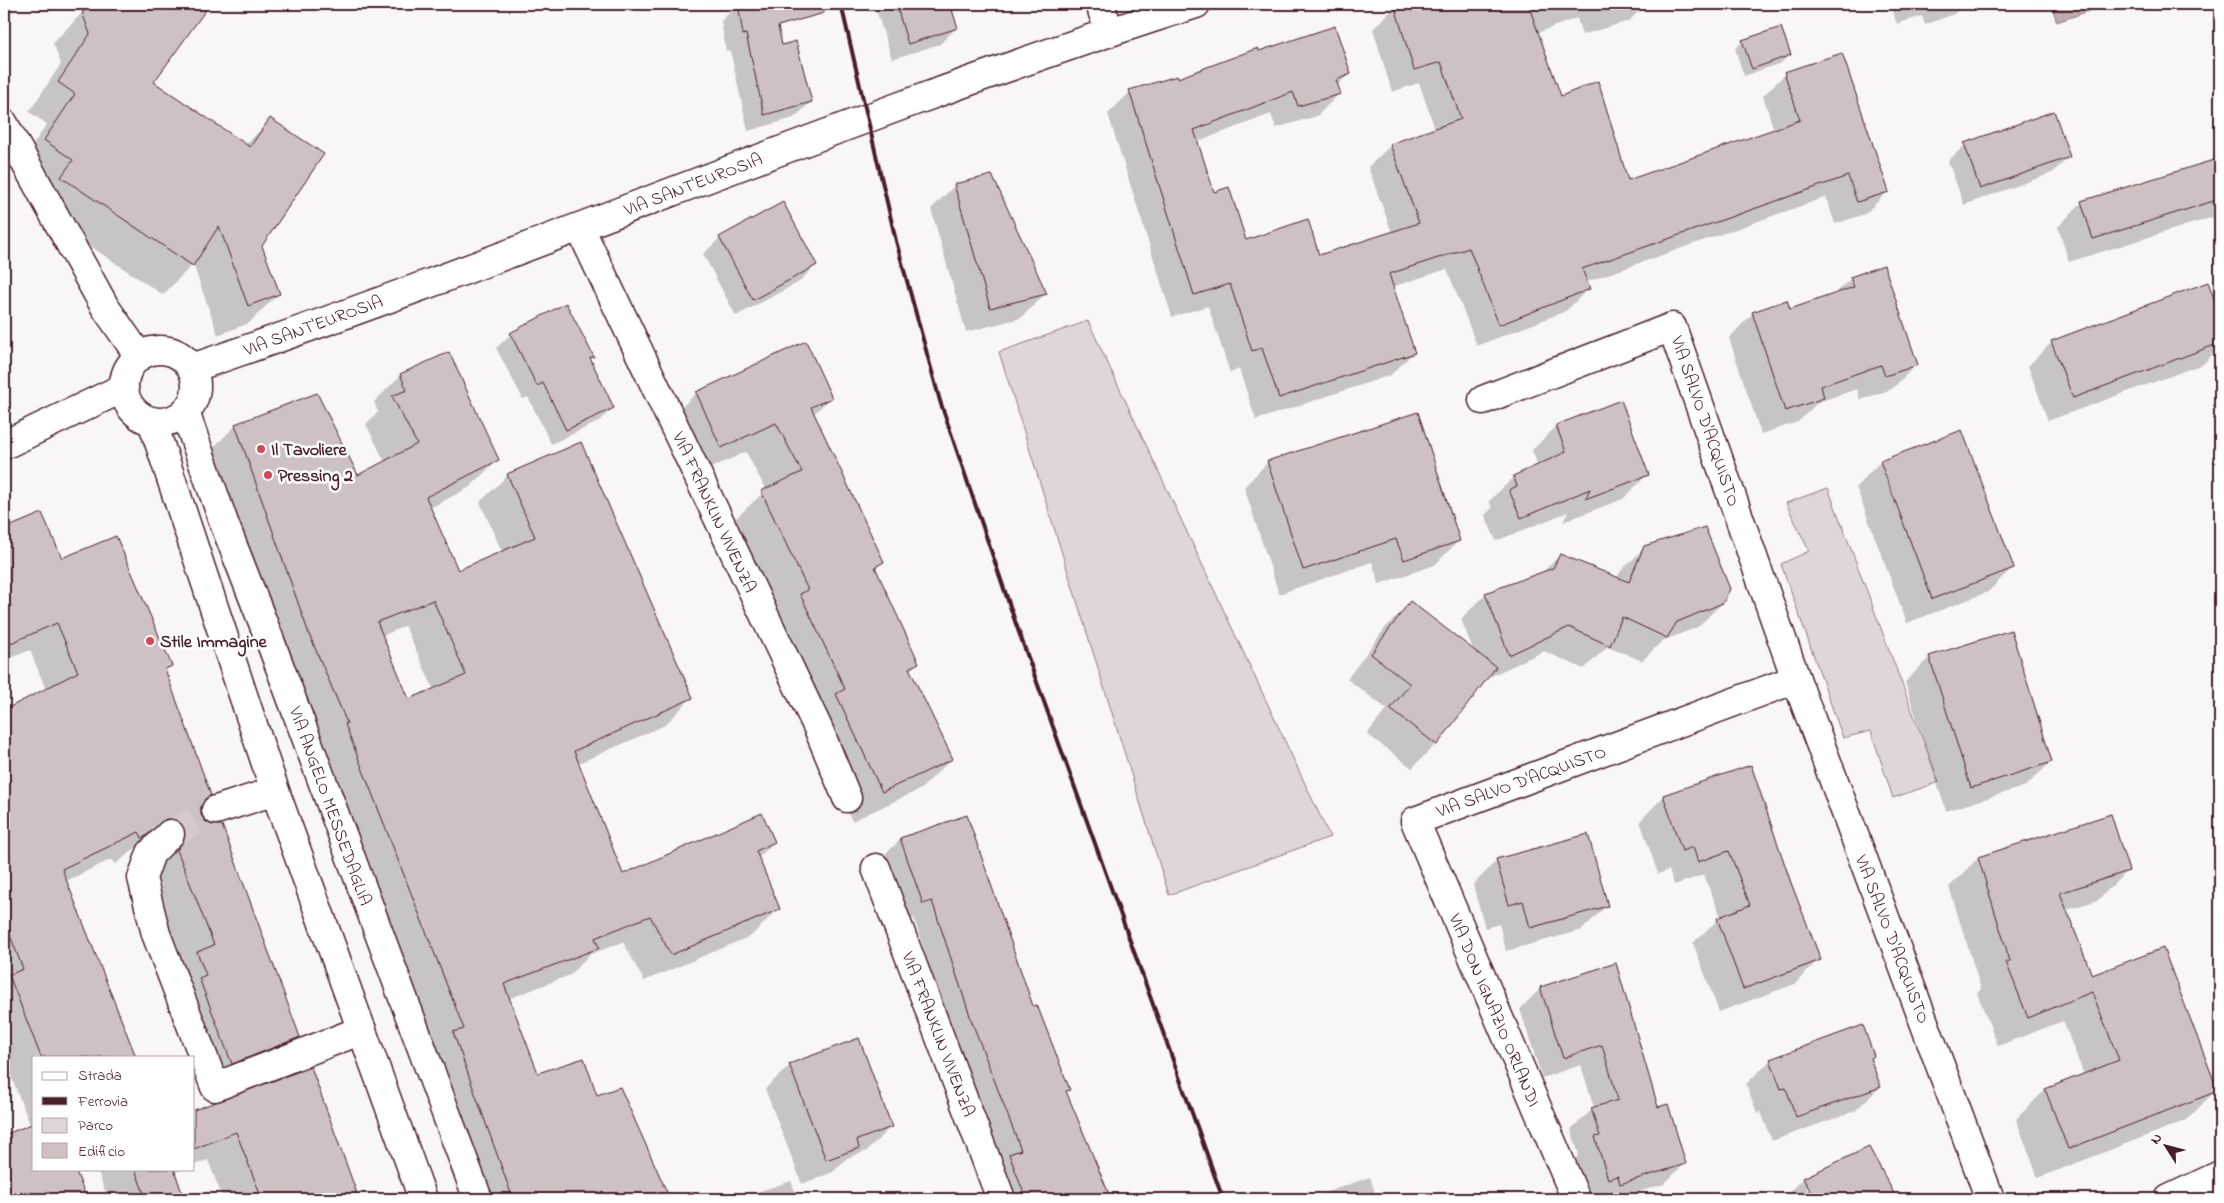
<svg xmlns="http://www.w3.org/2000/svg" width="2224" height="1203" viewBox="0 0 2224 1203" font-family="'Indie Flower',sans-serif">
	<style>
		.green { fill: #ded6d9; stroke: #947a82 }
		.water { fill: #bdadb0; stroke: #8f747b }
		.shadow { fill: #0003; fill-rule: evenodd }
		.building { fill: #cdc1c4; stroke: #4a1f2b; fill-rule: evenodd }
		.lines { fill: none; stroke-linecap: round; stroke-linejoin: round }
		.street-tunnel { stroke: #d5cbce; stroke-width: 28; stroke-dasharray: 28 14; stroke-linecap: butt }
		.street-casing { stroke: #4a1f2b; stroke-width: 31 }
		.secondary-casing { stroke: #4a1f2b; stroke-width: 31 }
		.primary-casing { stroke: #4a1f2b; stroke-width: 31 }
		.street { stroke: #fff; stroke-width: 28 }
		.secondary { stroke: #fff; stroke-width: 28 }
		.primary { stroke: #fff; stroke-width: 28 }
		.rail { stroke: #4a1f2b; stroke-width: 4 }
		.poi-dot { fill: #d1495b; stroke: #fff; stroke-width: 2 }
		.labels { text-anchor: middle; stroke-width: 5; stroke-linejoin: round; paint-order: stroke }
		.street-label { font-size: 18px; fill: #4a1f2b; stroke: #fff }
		.poi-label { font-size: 18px; font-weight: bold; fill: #4a1f2b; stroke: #fff; text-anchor: start }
	</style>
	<rect width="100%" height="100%" fill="#f8f6f7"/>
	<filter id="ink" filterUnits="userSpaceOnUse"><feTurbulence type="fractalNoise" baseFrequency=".02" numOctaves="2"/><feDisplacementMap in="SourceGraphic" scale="10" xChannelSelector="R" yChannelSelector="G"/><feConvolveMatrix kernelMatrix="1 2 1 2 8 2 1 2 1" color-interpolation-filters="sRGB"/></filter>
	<g filter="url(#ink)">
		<!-- green -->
		<g class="green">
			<polygon points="1088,321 1330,837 1169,895 999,352"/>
			<polygon points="1828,488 1939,782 1893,798 1871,731 1843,738 1781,564 1809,551 1786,503"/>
		</g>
		<!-- water -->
		<polygon class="water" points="2051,4 2109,4 2057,22"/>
		<!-- shadow -->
		<g class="shadow">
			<polygon points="102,4 108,4 114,8 117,4 209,4 152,82 245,145 271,120 260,246 278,294 249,323 218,335 193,264 163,295 32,207 44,190 16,170 47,124 29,112 61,64 53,43 82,13"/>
			<polygon points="738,4 772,4 781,46 811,102 794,118 748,131 730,50 726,51 721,21"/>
			<polygon points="879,4 949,4 956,28 940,44 892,59 875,7"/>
			<polygon points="1405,4 1662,4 1639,11 1629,21 1582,35 1577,18 1537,33 1560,97 1627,181 1774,130 1763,96 1785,74 1887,192 1865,214 1835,224 1826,197 1586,282 1588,289 1566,311 1477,346 1447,269 1392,287 1414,352 1391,375 1256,420 1239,369 1230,373 1208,306 1172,317 1108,114 1130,92 1177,80 1258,53 1349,74 1337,86 1340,93 1317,116 1276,128 1271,114 1197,142 1213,193 1245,241 1319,257 1392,233 1368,167 1391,145 1435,129 1419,83 1392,92 1373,29 1395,7"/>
			<polygon points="1890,4 1965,4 1954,14 1925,25 1922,16 1897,24"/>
			<polygon points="1743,41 1789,55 1781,63 1744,76 1735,49"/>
			<polygon points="1965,145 2069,157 2052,173 1964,205 1948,161"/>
			<polygon points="2220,159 2220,215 2069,262 2058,227 2082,202"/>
			<polygon points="955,185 1045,294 1021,318 966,332 931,209"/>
			<polygon points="720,238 816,265 799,282 736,316 703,254"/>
			<polygon points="1851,278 1916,365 1892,389 1860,400 1857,389 1818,402 1798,422 1761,434 1729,338 1753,313 1789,311 1834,295"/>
			<polygon points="2207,284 2220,319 2220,347 2203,364 2048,421 2028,366 2052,342"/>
			<polygon points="511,334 592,356 589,359 613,408 598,422 551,444 528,397 523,399 496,348"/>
			<path d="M401 375 497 460 470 487 430 508 457 572 502 552 480 502 508 475 692 697 665 725 577 764 623 875 774 842 758 858 779 908 751 936 644 981 623 942 589 955 570 975 508 999 537 1075 597 1096 619 1088 669 1199H476L209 452 236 425 358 476 385 462 366 424 378 412 374 402ZM405 626 434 690 408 700 382 636Z"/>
			<polygon points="696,393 831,397 813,415 882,562 875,570 918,663 909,671 951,759 921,789 852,821 807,725 732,522 766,490 746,452 691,477 667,422"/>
			<polygon points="1557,426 1647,475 1623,499 1563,522 1568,512 1496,541 1485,515 1492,508 1489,501 1514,477 1538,466 1532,450"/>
			<polygon points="1961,432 2012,568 1988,592 1907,623 1856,487 1880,462"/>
			<polygon points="1268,462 1459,540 1435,565 1379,584 1372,562 1279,594 1244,487"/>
			<polygon points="42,514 61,560 170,666 165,672 210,795 201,804 200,816 298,1037 271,1064 204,1090 171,980 184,967 150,878 146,846 138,846 117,863 114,864 112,859 66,881 135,1057 34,1057 34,1129 32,1130 4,1058 4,789 29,842 40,837 4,750 4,721 22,702 46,690 30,650 4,661 4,531"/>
			<polygon points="1645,547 1722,603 1698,627 1662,641 1642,661 1608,646 1584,669 1544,651 1487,678 1436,744 1412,768 1367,734 1387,709 1347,679 1386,627 1410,603 1474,652 1461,619 1486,594 1541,574 1560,555 1617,579 1620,572"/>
			<polygon points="1930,657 2051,762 2026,786 1946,811 1905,682"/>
			<polygon points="1750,767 1819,959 1795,984 1719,1012 1693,943 1721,917 1704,875 1674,885 1669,870 1658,874 1640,821 1664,796"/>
			<polygon points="2110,815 2128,870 2098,900 2066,910 2091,977 2216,1090 2187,1120 2038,1178 2016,1119 2045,1090 2084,1075 2063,1021 1998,1046 1977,993 1981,989 1949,887 1978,858"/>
			<polygon points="966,816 1032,1008 1068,1090 1065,1093 1110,1199 1002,1199 914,918 905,921 882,857 900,840"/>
			<polygon points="1497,860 1606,906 1582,930 1506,951 1499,924 1485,928 1473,885"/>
			<polygon points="1615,965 1657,1108 1684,1164 1664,1184 1616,1199 1598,1199 1597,1196 1588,1199 1576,1159 1579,1155 1571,1129 1594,1108 1581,1065 1542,1078 1520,1009 1541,988"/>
			<polygon points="1873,1056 1870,1059 1880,1087 1855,1111 1772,1141 1761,1112 1757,1113 1746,1084 1771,1060"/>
			<polygon points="790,1065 891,1126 867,1151 847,1158 833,1172 802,1184 765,1089"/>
			<polygon points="310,1068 358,1199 223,1199 208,1160 194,1165 194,1111"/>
			<polygon points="1869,1149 1896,1199 1814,1199 1816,1198 1809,1187 1806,1187 1813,1199 1783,1199 1803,1179"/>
			<polygon points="37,1169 85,1197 83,1199 4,1199 4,1182"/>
			<polygon points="97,1169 183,1169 174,1173 181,1194 176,1199 108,1199"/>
			<polygon points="1370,1177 1377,1199 1307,1199"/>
			<polygon points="791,1181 798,1199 735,1199"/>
		</g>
		<!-- building -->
		<g class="building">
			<polygon points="100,4 210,4 154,82 250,147 270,118 324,154 262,246 280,294 248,306 219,226 193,266 61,177 73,160 44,140 75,94 58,82 90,34 82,12"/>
			<polygon points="738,4 823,4 824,13 778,26 782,45 796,41 812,102 764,115 746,34 743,35"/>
			<polygon points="896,4 950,4 958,28 908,44"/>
			<polygon points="1394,4 1528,4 1561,96 1598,81 1628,180 1800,120 1784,72 1842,53 1889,192 1857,202 1848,176 1582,269 1590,289 1499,325 1469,248 1389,274 1415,353 1279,398 1262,348 1252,351 1230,284 1194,295 1129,90 1177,76 1178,78 1258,48 1259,51 1335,26 1351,74 1336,80 1341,94 1298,106 1293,92 1194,130 1214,192 1229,187 1246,240 1308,219 1319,255 1419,223 1390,144 1461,119 1441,62 1414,70"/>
			<polygon points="1781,27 1791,55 1752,69 1742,40"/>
			<polygon points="2054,111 2070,157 1980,189 1964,143"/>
			<polygon points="2220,158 2220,199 2093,239 2081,201"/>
			<polygon points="992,175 1047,294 990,308 954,184"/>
			<polygon points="783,202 817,265 753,300 719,237"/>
			<polygon points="1884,265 1918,365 1885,376 1881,365 1821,386 1824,398 1785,411 1752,312 1787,300 1790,309 1854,287 1850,277"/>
			<polygon points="2208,282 2220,315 2220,343 2073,398 2051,341"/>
			<polygon points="566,303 594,357 590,358 614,408 566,430 543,383 537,386 510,333"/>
			<polygon points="806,341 832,398 811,407 884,562 875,567 919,663 909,668 953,759 882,792 836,694 845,689 800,594 808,590 761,491 802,472 776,423 721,448 696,392"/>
			<path d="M449 352 499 460 426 497 458 570 535 537 507 474 581 442 693 698 574 751 623 874 762 813 775 842 756 851 780 909 671 955 650 916 595 938 599 948 504 984 538 1073 584 1058 597 1095 620 1087 670 1199H513L453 1032 464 1029 345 724 347 723 309 634 235 424 317 393 358 475 417 444 392 396 407 390 400 374ZM433 600 466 675 409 699 377 622Z"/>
			<polygon points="1621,400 1649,475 1585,499 1590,489 1521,518 1509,490 1517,486 1513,476 1566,452 1556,425"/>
			<polygon points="1418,412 1460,541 1404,560 1396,539 1303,570 1267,461"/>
			<polygon points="1962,430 2014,568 1932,599 1880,461"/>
			<polygon points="42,513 62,558 116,536 172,666 165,669 211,795 205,799 201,806 201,815 206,822 212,825 222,825 300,1037 232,1064 199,978 206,975 197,952 214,945 177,850 185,838 185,830 181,823 174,819 166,819 146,836 142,838 139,832 62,869 136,1057 41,1057 9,975 23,969 4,920 4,710 78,672 57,623 4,646 4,529"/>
			<polygon points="1705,527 1730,589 1723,603 1677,622 1667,638 1622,617 1610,646 1569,627 1509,655 1485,593 1553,568 1560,554 1629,582 1644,546"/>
			<polygon points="1410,601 1496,667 1437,745 1390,709 1410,684 1371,654"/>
			<polygon points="2011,630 2052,762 1971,788 1929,656"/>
			<polygon points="1751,765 1791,883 1821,960 1743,989 1717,918 1750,905 1729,851 1698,862 1693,847 1682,851 1663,795"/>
			<polygon points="2111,814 2129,871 2060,893 2092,975 2163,948 2218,1091 2068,1149 2045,1089 2119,1060 2092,992 2028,1018 2006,962 2010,961 1978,857"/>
			<polygon points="967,815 1033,1006 1037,1005 1070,1090 1066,1091 1111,1199 1026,1199 1009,1154 1021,1150 972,1022 932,901 923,904 900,838"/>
			<polygon points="1588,834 1608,906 1530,928 1523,901 1509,905 1496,859"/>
			<polygon points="1616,963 1658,1107 1668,1104 1686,1164 1620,1184 1618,1176 1608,1179 1595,1137 1600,1136 1591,1108 1618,1100 1602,1045 1563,1058 1540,987"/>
			<polygon points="1863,1025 1874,1056 1870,1058 1881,1087 1796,1117 1786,1088 1781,1089 1770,1059"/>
			<polygon points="859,1038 892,1127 857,1140 859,1148 826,1160 789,1064"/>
			<polygon points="311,1067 359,1199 262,1199 236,1132 194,1149 194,1110"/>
			<polygon points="34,1123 34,1169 75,1169 87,1199 4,1199 4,1135"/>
			<polygon points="1869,1147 1897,1199 1815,1199 1803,1178"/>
			<polygon points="135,1169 174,1169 184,1199 146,1199"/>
		</g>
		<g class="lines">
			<!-- street-tunnel -->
			<polyline class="street-tunnel" points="170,834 216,810"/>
			<defs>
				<g id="street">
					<polyline points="1100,4 1109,31"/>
					<polyline points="580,228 818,728 847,798"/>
					<polyline points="1483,400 1672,327 1796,679"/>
					<polyline points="216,810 275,791"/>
					<polyline points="170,834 151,853 142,878 156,934 215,1087 362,1030"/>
					<polyline points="876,868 1001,1199"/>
					<polyline points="1576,1199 1415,821 1796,679 1990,1199"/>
					<polyline points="2169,1199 2220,1175"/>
				</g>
				<g id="secondary">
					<path d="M192 368C529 254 857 112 1196 4"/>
					<polyline points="4,445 123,388"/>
				</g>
				<g id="primary">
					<polyline points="4,124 105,307 139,356"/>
					<circle cx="160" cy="386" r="36"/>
					<polyline points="185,412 224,523 269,638 478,1199"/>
					<polyline points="152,421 275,791 423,1199"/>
				</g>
			</defs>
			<!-- street casing -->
			<use href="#street" class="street-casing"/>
			<!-- secondary casing -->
			<use href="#secondary" class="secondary-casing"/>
			<!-- primary casing -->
			<use href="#primary" class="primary-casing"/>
			<!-- street -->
			<use href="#street" class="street"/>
			<!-- secondary -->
			<use href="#secondary" class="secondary"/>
			<!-- primary -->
			<use href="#primary" class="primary"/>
			<!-- rail -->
			<polyline class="rail" points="841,4 896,241 940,401 1016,624 1223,1199"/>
		</g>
	</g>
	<!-- markers -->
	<g class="poi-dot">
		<circle cx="261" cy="449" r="5"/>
		<circle cx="268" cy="475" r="5"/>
		<circle cx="150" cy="641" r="5"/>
	</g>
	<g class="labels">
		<!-- street labels -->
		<g class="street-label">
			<text transform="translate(693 184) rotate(-21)" y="6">VIA SANT'EUROSIA</text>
			<text transform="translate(313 325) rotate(-20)" y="6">VIA SANT'EUROSIA</text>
			<text transform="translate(1706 421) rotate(71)" y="6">VIA SALVO D'ACQUISTO</text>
			<text transform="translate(715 512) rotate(65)" y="6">VIA FRANKLIN VIVENZA</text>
			<text transform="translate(1521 781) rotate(-20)" y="6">VIA SALVO D'ACQUISTO</text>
			<text transform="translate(331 806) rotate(70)" y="6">VIA ANGELO MESSEDAGLIA</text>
			<text transform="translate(1893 939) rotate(69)" y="6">VIA SALVO D'ACQUISTO</text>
			<text transform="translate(1495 1010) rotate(67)" y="6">VIA DON IGNAZIO ORLANDI</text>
			<text transform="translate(939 1034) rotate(69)" y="6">VIA FRANKLIN VIVENZA</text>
		</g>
		<!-- poi labels -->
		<g class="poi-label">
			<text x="271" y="455">Il Tavoliere</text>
			<text x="278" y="481">Pressing 2</text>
			<text x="160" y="647">Stile Immagine</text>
		</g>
	</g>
	<!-- margin -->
	<rect width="2224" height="1203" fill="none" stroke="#fff" stroke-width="20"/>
	<rect x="10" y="10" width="2204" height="1183" fill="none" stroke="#4a1f2b" stroke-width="2" filter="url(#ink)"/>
	<!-- legend -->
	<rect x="32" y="1056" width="162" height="115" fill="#ffffff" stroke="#b7a5aa"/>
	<rect x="42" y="1072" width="25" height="8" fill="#ffffff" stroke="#b7a5aa"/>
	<text x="78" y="1080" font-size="15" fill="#4a1f2b">Strada</text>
	<rect x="42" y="1097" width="25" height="8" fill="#4a1f2b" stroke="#b7a5aa"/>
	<text x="78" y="1106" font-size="15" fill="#4a1f2b">Ferrovia</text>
	<rect x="42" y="1118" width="25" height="15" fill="#ded6d9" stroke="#b7a5aa"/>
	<text x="78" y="1130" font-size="15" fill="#4a1f2b">Parco</text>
	<rect x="42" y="1143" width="25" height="15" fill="#cdc1c4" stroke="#b7a5aa"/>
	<text x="78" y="1156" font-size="15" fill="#4a1f2b">Edificio</text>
	<!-- north arrow -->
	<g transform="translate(2166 1146) rotate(306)" stroke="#ffffff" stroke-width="4" paint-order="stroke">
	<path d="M0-4L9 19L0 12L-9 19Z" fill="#4a1f2b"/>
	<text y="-8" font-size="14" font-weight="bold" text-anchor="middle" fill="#4a1f2b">N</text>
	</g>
</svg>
